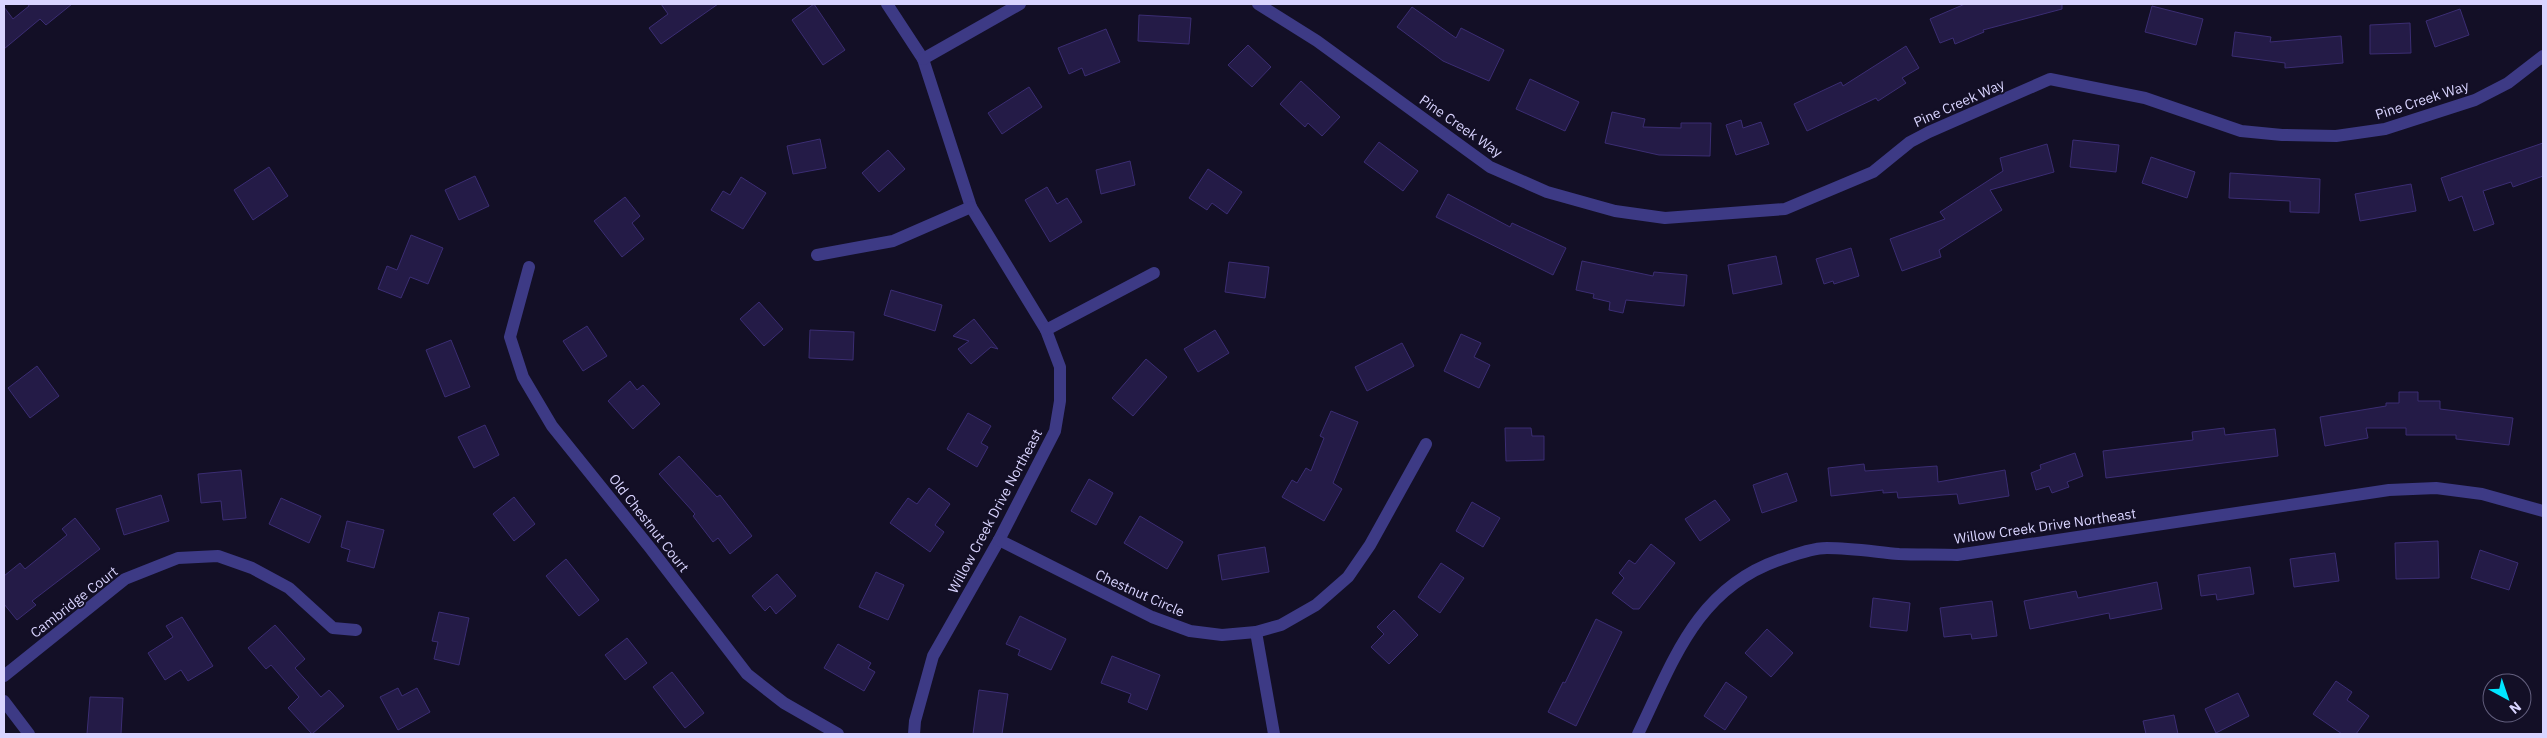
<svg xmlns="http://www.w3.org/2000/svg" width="2547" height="738" viewBox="0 0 2547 738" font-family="'IBM Plex Sans',sans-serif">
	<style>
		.building { fill: #241b47; stroke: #3b2d73 }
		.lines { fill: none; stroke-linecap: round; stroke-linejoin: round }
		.street { stroke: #3d3a85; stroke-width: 12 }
		.labels { text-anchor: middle; stroke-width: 4; stroke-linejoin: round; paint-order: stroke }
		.street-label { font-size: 14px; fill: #d9d4ff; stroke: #130f26 }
	</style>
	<rect width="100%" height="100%" fill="#130f26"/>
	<!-- building -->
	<g class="building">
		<polygon points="28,4 72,4 46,25 40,19 4,49 4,7 13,19 29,6"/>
		<polygon points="661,4 718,4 661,44 649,28 668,14"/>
		<polygon points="814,4 845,50 823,65 792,20"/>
		<polygon points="1965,4 2062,4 2062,9 1983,30 1984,32 1955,44 1953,38 1940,43 1930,19"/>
		<polygon points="2152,6 2203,19 2196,45 2145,32"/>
		<polygon points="1412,7 1456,38 1461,28 1504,50 1489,81 1443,61 1397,27"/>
		<polygon points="2460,9 2469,35 2435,47 2426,21"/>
		<polygon points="1139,15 1191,18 1189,44 1138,41"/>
		<polygon points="2410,23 2411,53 2370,54 2370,25"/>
		<polygon points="1106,29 1120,62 1085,76 1082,68 1069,74 1058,48"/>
		<polygon points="2235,32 2271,37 2270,42 2341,36 2343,63 2285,68 2285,63 2232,56"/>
		<polygon points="1248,45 1271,67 1252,87 1228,65"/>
		<polygon points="1906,46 1919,68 1902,78 1906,83 1878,101 1876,98 1807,131 1794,104 1841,82 1843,86"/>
		<polygon points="1530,79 1579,102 1565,131 1516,109"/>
		<polygon points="1301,81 1340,117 1322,136 1308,123 1305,127 1280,104"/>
		<polygon points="1029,87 1042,107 1002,134 988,113"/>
		<polygon points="1612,112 1645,119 1643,127 1681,128 1681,123 1711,123 1710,156 1659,155 1605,143"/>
		<polygon points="1741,120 1743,128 1761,122 1769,144 1736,155 1726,125"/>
		<polygon points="820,139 826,168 793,174 787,146"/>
		<polygon points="2073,140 2119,145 2116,172 2070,167"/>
		<polygon points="1379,142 1418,171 1403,191 1364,162"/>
		<polygon points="2543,143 2543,176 2513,187 2511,182 2483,191 2494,224 2474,231 2462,196 2449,201 2441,178"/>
		<polygon points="2047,144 2054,172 1990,190 2002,210 1939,250 1941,257 1902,271 1890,239 1945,219 1940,212 2003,171 2000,158"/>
		<polygon points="888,150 905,169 879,192 862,173"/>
		<polygon points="2151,157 2195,172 2187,198 2142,183"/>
		<polygon points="1130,161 1135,185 1101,194 1096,170"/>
		<polygon points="269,167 288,196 253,220 234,190"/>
		<polygon points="1208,169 1242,192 1227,214 1212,203 1207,210 1189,198"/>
		<polygon points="2230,173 2320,179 2319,213 2290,212 2290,201 2229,198"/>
		<polygon points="475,176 489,206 459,220 445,190"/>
		<polygon points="741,177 766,193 743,229 711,210 723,191 730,195"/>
		<polygon points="2411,184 2416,211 2360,221 2355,194"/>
		<polygon points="1047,187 1057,204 1067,198 1082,222 1050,242 1025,200"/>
		<polygon points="1448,194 1510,227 1512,223 1566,248 1553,275 1436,217"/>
		<polygon points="625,197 640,216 632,223 644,239 622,257 594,221"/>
		<polygon points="411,235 443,248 428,284 410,277 401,298 378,289 387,266 397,270"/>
		<polygon points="1851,248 1859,276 1834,284 1833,281 1824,284 1816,259"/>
		<polygon points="1776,256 1782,284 1733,294 1728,265"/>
		<polygon points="1582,261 1653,276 1654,272 1687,275 1684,306 1626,300 1623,313 1609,310 1610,302 1593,298 1594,294 1576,290"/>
		<polygon points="1229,262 1269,267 1265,298 1225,292"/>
		<polygon points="891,290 942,305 935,331 884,315"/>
		<polygon points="759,302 783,329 764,346 740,319"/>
		<polygon points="974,319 998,349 991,347 971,364 958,349 969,341 953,336"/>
		<polygon points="587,326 607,356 583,371 563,341"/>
		<polygon points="810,330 854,332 853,360 809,358"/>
		<polygon points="1215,330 1229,353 1198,372 1184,349"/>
		<polygon points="1461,334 1481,343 1474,357 1490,365 1479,388 1444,371"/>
		<polygon points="451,340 470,387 445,397 426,350"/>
		<polygon points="1402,343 1414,366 1367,391 1355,367"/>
		<polygon points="1146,359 1167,377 1133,416 1112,398"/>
		<polygon points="37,366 59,396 30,418 8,388"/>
		<polygon points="630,381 637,390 643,385 660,404 633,429 608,401"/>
		<polygon points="2399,392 2418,392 2418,401 2440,401 2440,409 2513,418 2509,445 2456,439 2456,435 2406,435 2406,428 2366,428 2368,438 2325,446 2320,417 2386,406 2386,403 2399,403"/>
		<polygon points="1331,411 1358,422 1333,483 1342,489 1324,521 1282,497 1292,480 1297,483 1306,468 1311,471 1324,438 1320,436"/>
		<polygon points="968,413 991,426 981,443 988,447 977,467 947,449"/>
		<polygon points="485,425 499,455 474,468 458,437"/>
		<polygon points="1505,428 1531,428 1532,436 1544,436 1544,460 1506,461"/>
		<polygon points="2224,428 2225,435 2275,429 2278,456 2106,478 2103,451 2193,440 2192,432"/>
		<polygon points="2075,453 2083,476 2067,482 2069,487 2052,493 2049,486 2036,490 2031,473 2041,469 2040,465"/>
		<polygon points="679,456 717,497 720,495 752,536 730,554 718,538 713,542 693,516 695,514 659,474"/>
		<polygon points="1864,464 1865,471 1937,466 1938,482 2005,470 2009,496 1959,504 1957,494 1898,498 1897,492 1883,493 1883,490 1831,496 1828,468"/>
		<polygon points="241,470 246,518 223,520 221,501 201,503 198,474"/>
		<polygon points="1787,473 1797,501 1762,513 1753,485"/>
		<polygon points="1089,479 1113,493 1096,525 1071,511"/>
		<polygon points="929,488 950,504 935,525 944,532 930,552 890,523 908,498 917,504"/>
		<polygon points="161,495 169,521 124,535 116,509"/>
		<polygon points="514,497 535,524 514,541 493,514"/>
		<polygon points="281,498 321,516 309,543 269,524"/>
		<polygon points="1715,500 1730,520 1700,541 1685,519"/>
		<polygon points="1472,502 1500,518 1483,547 1456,531"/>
		<polygon points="1140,516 1183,542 1167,569 1124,543"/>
		<polygon points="75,518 100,549 32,601 36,605 17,620 4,604 4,576 20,563 25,569 67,535 62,529"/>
		<polygon points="347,521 384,530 374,568 347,561 350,550 341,547"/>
		<polygon points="2438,541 2439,578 2396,579 2395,543"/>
		<polygon points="1651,544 1675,563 1639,609 1633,609 1612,593 1624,578 1619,573 1629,560 1635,564"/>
		<polygon points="1265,547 1269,572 1222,580 1218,555"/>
		<polygon points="2480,550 2518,563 2509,590 2471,578"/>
		<polygon points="2335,553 2339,581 2294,587 2290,559"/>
		<polygon points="566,559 599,600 579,616 546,576"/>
		<polygon points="1441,563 1464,578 1440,613 1418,597"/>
		<polygon points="2250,567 2254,594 2217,600 2216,594 2201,596 2198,575"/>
		<polygon points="876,572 904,585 888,620 859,607"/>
		<polygon points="777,574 796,596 776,614 770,606 765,611 752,596"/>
		<polygon points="2157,582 2162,609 2110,619 2109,613 2030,629 2024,601 2076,591 2078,598"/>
		<polygon points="1873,598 1910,603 1907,631 1870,627"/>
		<polygon points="1992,601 1997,636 1972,639 1971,634 1944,637 1940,608"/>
		<polygon points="1394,610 1418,635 1389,664 1371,647 1384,634 1377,627"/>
		<polygon points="439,612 469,618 459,665 434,659 438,642 432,641"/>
		<polygon points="1020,616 1066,639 1051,670 1018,655 1020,650 1006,644"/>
		<polygon points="182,617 213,666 188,681 181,670 165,680 148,653 173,637 166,626"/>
		<polygon points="1596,619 1622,632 1576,726 1548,712 1563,682 1565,683"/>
		<polygon points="275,625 305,659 295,668 321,697 329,690 344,706 312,734 288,708 299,697 271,665 266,669 248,648"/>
		<polygon points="1767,629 1793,653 1771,677 1745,653"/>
		<polygon points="627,638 647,663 625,680 605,655"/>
		<polygon points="838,644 871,663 868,668 875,672 864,691 824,668"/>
		<polygon points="1112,656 1160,675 1147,710 1128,702 1131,694 1101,683"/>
		<polygon points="672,672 704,713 685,728 653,687"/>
		<polygon points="2336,681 2352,692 2347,700 2369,716 2356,734 2342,734 2313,714"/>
		<polygon points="1726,682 1747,697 1725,730 1704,716"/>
		<polygon points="398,688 402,696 417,688 430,712 398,730 380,697"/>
		<polygon points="979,690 1008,694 1002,734 973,734"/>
		<polygon points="2238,693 2249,716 2216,733 2205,709"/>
		<polygon points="90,697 123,698 121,734 87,734"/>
		<polygon points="2174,715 2178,734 2146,734 2143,721"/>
	</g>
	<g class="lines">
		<!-- street -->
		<g class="street">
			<polyline points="887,4 923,59 971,207 1046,330 1060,367 1060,401 1055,431 999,540 933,656 915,721 914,734"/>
			<polyline points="1258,4 1317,41 1490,167 1547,192 1615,211 1665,218 1785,209 1873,172 1910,142 1929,132 2050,79 2145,98 2241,131 2282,135 2336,136 2385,129 2475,100 2508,83 2543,56"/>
			<polyline points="923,59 1020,4"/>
			<polyline points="817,255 893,241 971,207"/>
			<polyline points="529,267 510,337 523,377 552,426 651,549 747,674 784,703 838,734"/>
			<polyline points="1046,330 1154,273"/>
			<polyline points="999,540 1152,617 1190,631 1222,635 1256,632 1281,625 1316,605 1348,577 1370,545 1426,444"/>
			<polyline points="1256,632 1274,734"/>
			<polyline points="4,676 125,579 178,558 218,556 252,568 289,588 333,628 356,630"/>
			<polyline points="4,701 29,734"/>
			<path d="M1638 734C1673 662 1696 589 1779 560 1794 555 1812 548 1827 548 1851 548 1876 552 1899 554 1918 555 1938 554 1957 555L2389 490 2436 488 2482 494 2543 511"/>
		</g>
	</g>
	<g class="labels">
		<!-- street labels -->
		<g class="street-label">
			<text transform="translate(2422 100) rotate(-18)" y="5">Pine Creek Way</text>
			<text transform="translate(1959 103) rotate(-24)" y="5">Pine Creek Way</text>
			<text transform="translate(1461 126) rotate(35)" y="5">Pine Creek Way</text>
			<text transform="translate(995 511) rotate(-62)" y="5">Willow Creek Drive Northeast</text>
			<text transform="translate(649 523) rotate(52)" y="5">Old Chestnut Court</text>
			<text transform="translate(2045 526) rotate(-8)" y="5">Willow Creek Drive Northeast</text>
			<text transform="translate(1140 593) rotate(24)" y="5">Chestnut Circle</text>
			<text transform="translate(74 602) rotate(-38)" y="5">Cambridge Court</text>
		</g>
	</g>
	<!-- border -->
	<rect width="2547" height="738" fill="none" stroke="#d9d4ff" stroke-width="10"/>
	<!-- north arrow -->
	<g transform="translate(2507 698) rotate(140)"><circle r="24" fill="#130f26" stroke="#625e7d"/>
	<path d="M0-4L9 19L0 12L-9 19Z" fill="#00e5ff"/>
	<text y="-8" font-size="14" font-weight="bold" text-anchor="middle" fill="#d9d4ff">N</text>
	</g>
</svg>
